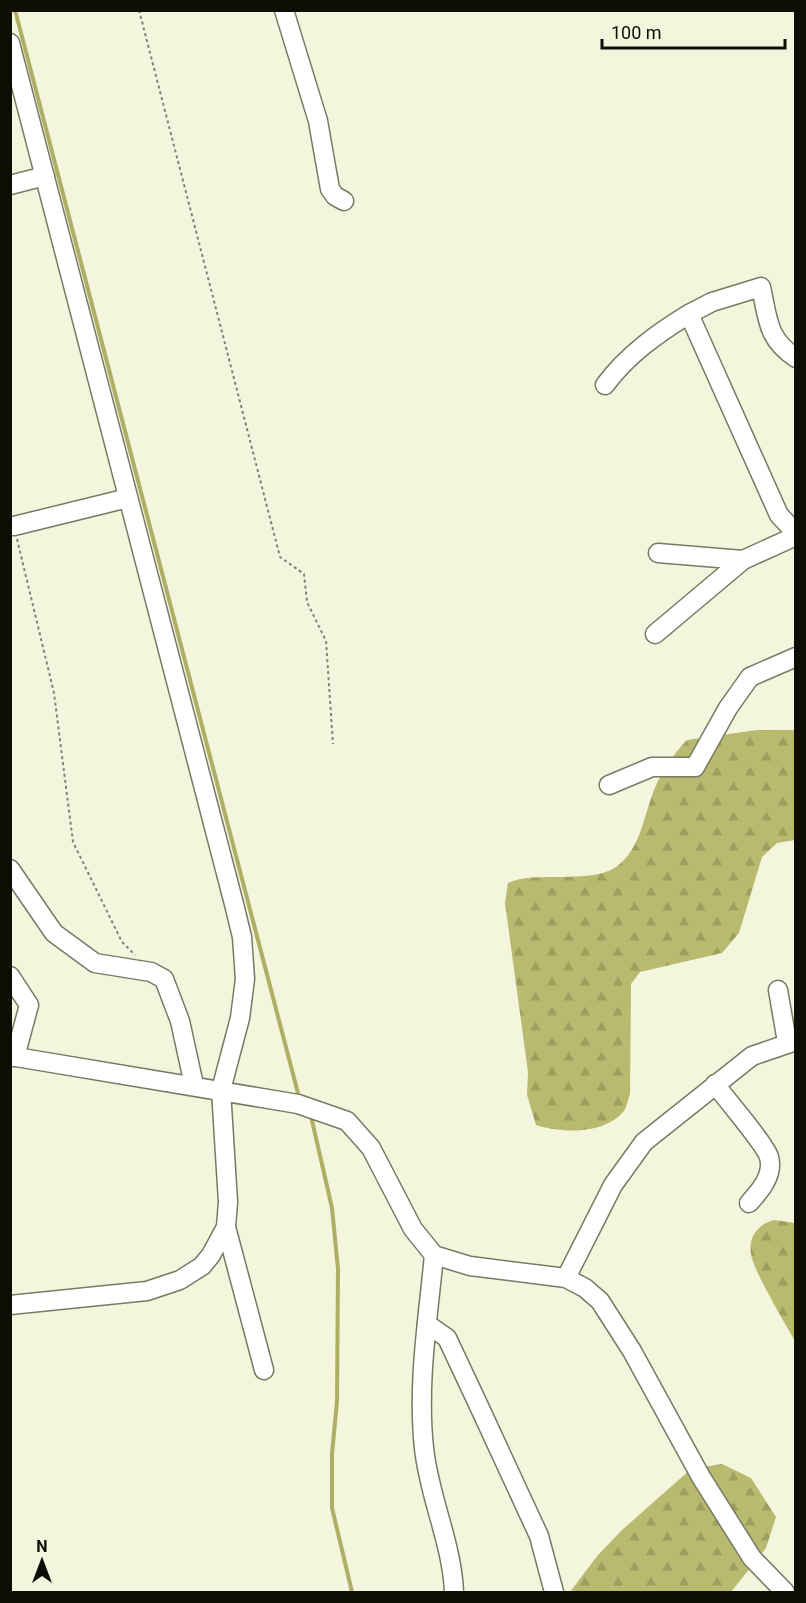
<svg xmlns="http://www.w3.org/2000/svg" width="806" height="1603" viewBox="0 0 806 1603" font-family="Roboto,sans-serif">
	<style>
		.forest { fill: url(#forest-firs) }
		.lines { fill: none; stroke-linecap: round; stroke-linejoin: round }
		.stream { stroke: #adaf65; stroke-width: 4 }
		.minor-casing { stroke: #787a64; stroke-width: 21 }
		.path { stroke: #828372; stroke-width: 2; stroke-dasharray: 3 3; stroke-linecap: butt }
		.minor { stroke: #fff; stroke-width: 18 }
	</style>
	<defs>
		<pattern id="forest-firs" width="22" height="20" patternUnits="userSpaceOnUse" patternTransform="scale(1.5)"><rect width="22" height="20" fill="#b8ba6f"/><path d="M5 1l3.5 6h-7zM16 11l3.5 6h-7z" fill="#9d9f5f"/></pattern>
	</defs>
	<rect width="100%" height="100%" fill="#f3f5dc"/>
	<!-- forest -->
	<g class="forest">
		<path d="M757 730H795V840L777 843 762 857 739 933 722 953 640 972 631 984 630 1094C628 1099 627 1108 623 1112 603 1135 561 1133 536 1125L527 1095 528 1072 505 903 508 883C534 870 590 885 616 867 643 848 644 809 658 781 665 767 676 751 687 740Z"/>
		<path d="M774 1220 795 1223V1341C786 1325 753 1270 751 1254 748 1237 758 1224 774 1220Z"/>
		<polygon points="722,1464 751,1478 776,1517 766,1548 731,1592 570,1592 598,1555 622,1530 691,1469"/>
	</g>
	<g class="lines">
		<!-- stream -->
		<g class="stream">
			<polyline points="15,10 299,1097"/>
			<polyline points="311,1116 332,1208 338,1269 337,1401 332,1454 332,1508 352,1592"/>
		</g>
		<defs>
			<g id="minor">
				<polyline points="284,10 318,121 330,189 335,196 344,201"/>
				<polyline points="10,43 234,904 242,937 245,979 240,1018 221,1090 228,1202 226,1227 211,1255 202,1266 180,1280 147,1291 10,1305"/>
				<polyline points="10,185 45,176"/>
				<path d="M689 314 712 302 761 287C768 319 767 339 796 358"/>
				<path d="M605 385C627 355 658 333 689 314L779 515 796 533"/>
				<polyline points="14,526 128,498"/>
				<polyline points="658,553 743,560"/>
				<polyline points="655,634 743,560 796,536"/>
				<polyline points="609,785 652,767 695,767 728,708 750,677 796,657"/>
				<polyline points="10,869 54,933 95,963 151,972 164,979 180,1021 194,1085"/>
				<polyline points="10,976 29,1005 15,1057"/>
				<polyline points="778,990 787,1042"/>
				<polyline points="10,1056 298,1104 347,1121 371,1148 413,1229 434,1255 470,1266 566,1278 585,1288 600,1301 632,1351 701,1477 752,1558 785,1592"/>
				<path d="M715 1084C725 1098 765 1144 769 1157 774 1175 760 1191 749 1203"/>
				<polyline points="226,1227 264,1370"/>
				<path d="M434 1255C428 1319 417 1384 424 1448 429 1497 452 1543 454 1592"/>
				<polyline points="566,1278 613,1185 644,1142 752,1056 796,1041"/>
				<polyline points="427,1324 447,1338 478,1404 539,1536 554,1592"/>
			</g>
		</defs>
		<!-- minor casing -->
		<use href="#minor" class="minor-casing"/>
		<!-- path -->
		<g class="path">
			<polyline points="139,10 280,557 304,574 307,602 326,641 333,744"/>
			<polyline points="17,539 54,693 73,842 122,942 135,955"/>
		</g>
		<!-- minor -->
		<use href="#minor" class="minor"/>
	</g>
	<!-- border -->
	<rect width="806" height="1603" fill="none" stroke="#0e0e06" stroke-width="24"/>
	<!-- north arrow -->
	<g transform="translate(42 1561)" stroke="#f3f5dc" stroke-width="4.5" paint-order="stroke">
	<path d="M0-4.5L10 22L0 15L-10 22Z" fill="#0e0e06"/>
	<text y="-9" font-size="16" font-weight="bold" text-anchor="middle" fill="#0e0e06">N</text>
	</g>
	<!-- scale -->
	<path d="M602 39v9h183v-9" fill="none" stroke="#0e0e06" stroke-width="3"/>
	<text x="611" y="39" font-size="18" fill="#0e0e06" stroke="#f3f5dc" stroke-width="4.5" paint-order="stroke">100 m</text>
</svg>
